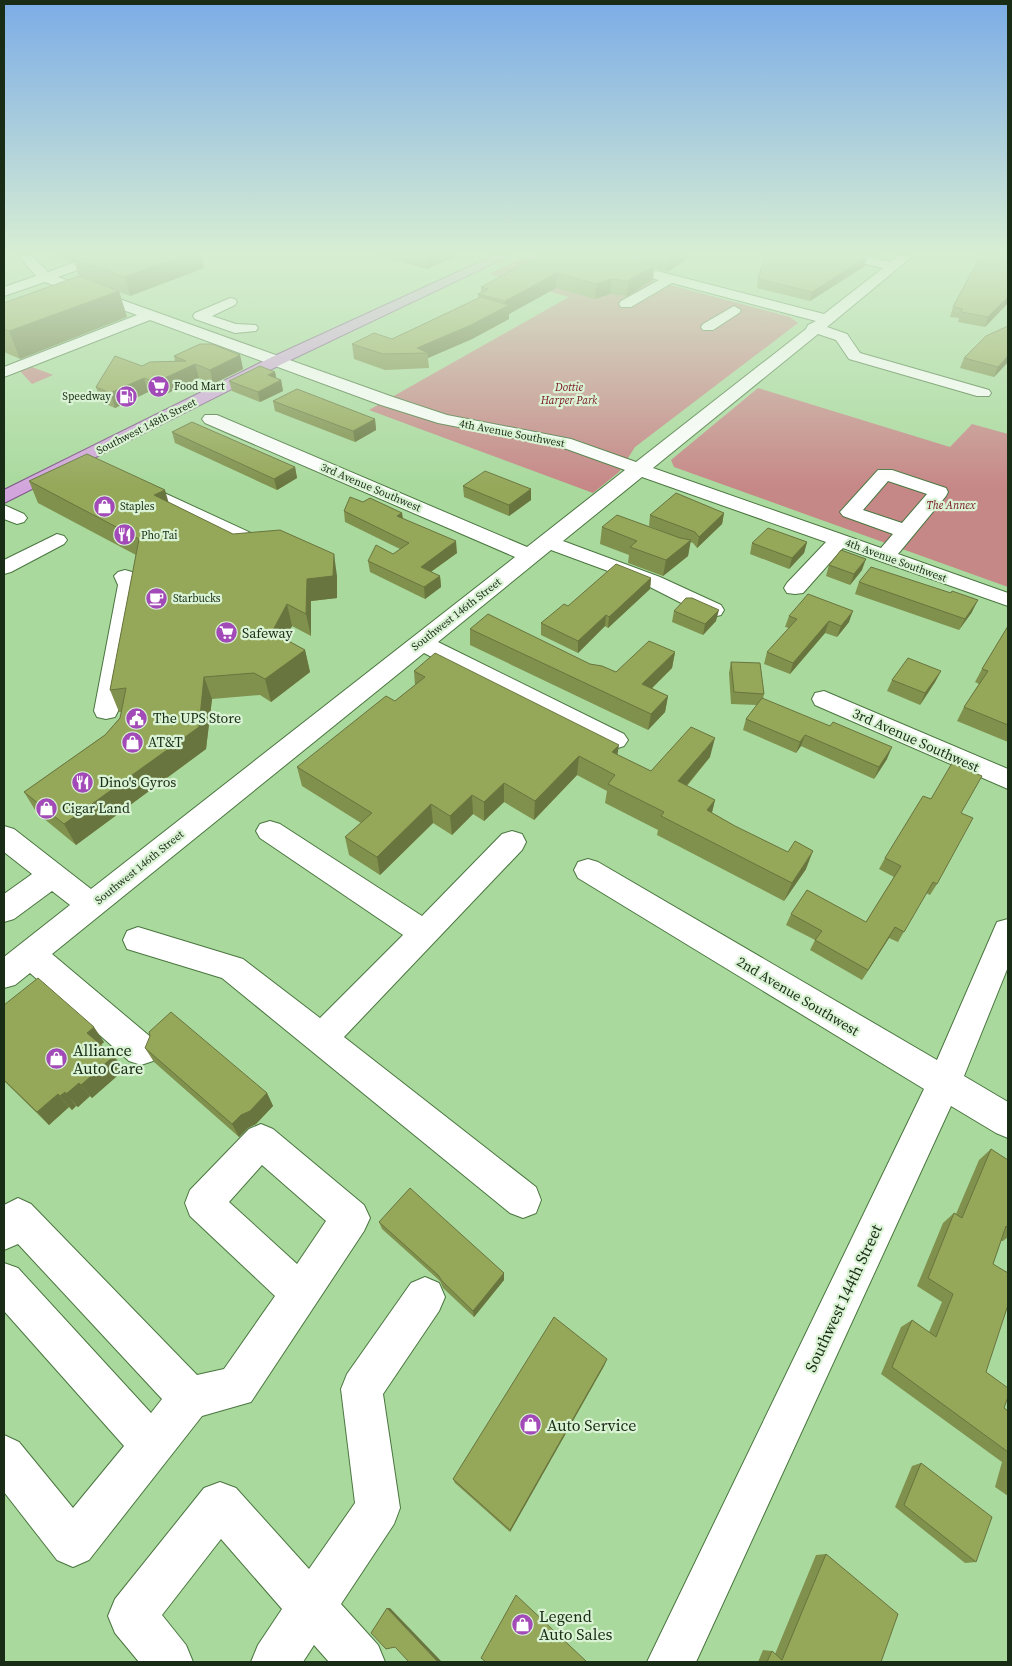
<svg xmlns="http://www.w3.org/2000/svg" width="1012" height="1666" viewBox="0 0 1012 1666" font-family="'Source Serif 4',serif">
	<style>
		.green { fill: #c68787 }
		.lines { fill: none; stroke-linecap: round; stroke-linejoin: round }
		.minor-casing { stroke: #4a763f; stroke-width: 2 }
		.major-casing { stroke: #7e5587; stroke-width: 2 }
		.minor { fill: #fff; fill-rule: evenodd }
		.major { fill: #d2a6dc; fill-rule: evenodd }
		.wall { fill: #80904d }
		.shaded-wall { fill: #68753e }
		.building { fill: #95a759; stroke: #68753e }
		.labels { text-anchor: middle; stroke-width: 4.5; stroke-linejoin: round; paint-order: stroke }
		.far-poi-label { font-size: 11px; fill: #192c15; stroke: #daf3d4; text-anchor: start }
		.far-park-label { font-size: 11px; font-style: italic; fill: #771121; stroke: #daf3d4 }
		.far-street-label { font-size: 11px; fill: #192c15; stroke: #daf3d4 }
		.poi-label { font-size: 14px; fill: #192c15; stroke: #daf3d4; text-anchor: start }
		.street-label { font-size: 14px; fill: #192c15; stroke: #daf3d4 }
		.near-poi-label { font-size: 16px; fill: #192c15; stroke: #daf3d4; text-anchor: start }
		.near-street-label { font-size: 16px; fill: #192c15; stroke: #daf3d4 }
	</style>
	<rect width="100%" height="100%" fill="#a9d99d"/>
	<!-- green -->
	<g class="green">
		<polygon points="528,255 557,255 790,317 798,323 635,447 619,472 593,493 369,410 569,297 489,274"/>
		<polygon points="32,367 53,375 32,384 20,371"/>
		<polygon points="758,388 950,447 972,424 1008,434 1008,587 674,467 671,460"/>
	</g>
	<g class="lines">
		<defs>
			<g id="minor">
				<path d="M18 255H31L48 272 95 255H113L112 258 58 277 393 397 447 415 571 439 636 462 806 329 808 325 816 321 672 283 631 307H621L619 304 621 301 659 280 575 258 574 255H595L824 314 883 268 840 258 839 255H860L890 262 900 255H914L827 327 847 334 860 353 989 390 991 393 989 396H977L849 359 836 340 818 334 653 468 881 548 893 534 843 516 840 512 878 470H892L946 488 948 492 946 496 898 554 1008 593V606L843 548 803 593 795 594 787 593 784 588 787 583 826 542 642 477 563 541 660 577 721 605 724 610 721 615 713 617 705 615 646 585 551 550 438 642 624 734 628 740 624 746 615 749 606 746 424 653 52 954 153 1039 157 1050 153 1061 141 1065 129 1061 30 973 15 985 4 988V957L70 905 52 891 14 919 4 922V894L32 874 4 852V826L14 829 91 889 515 557 205 423 202 419 205 415H217L527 547 625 470 561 447 438 423 381 405 150 320 4 377V367L137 315 45 282 4 296V287L36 276ZM888 481 927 494 902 523 863 510Z"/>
				<polygon points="230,298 235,299 237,302 235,305 212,316 236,324 256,325 258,328 256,331 235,333 195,319 193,316 195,313"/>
				<polygon points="734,306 741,310 739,313 713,330 703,330 701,327 703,324"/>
				<polygon points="134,479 264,539 267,543 264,547 257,549 250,547 127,489 125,485 127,481"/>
				<polygon points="4,505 24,514 27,518 24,522 17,524 4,519"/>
				<polygon points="57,534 64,536 67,540 64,544 11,572 4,574 4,560"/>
				<polygon points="125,570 132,572 140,585 118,711 115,717 106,719 97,717 94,711 118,585 114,576 118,572"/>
				<polygon points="824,691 1008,769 1008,789 815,705 812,699 815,693"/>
				<polygon points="270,821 280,824 422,916 502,834 512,831 522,834 526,842 522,850 344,1037 536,1187 541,1200 536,1213 523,1218 510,1213 222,978 127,949 123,940 127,931 138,927 243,959 320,1018 403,935 260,838 256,831 260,824"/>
				<polygon points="588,859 598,862 937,1060 997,922 1008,919 1008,967 964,1076 1008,1102 1008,1138 996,1133 951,1106 696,1662 647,1662 924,1089 578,878 574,870 578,862"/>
				<path d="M261 1124 273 1129 364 1205 370 1218 364 1231 251 1402 202 1416 89 1560 73 1567 57 1560 4 1492V1435L19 1442 73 1508 124 1446 4 1311V1263L18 1268 151 1413 162 1399 18 1244 4 1250V1205L18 1198 31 1204 197 1375 224 1369 275 1296 190 1216 185 1203 190 1190 249 1129ZM262 1165 326 1221 297 1264 229 1202Z"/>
				<polygon points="425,1277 439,1283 445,1297 439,1311 383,1394 400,1508 394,1524 341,1604 378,1645 385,1662 329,1662 314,1645 303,1662 251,1662 258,1645 282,1609 221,1539 162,1615 186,1645 193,1662 139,1662 115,1633 108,1616 115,1599 204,1488 220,1482 236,1488 309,1569 355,1503 341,1389 347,1374 411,1283"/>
			</g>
			<polygon id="major" points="495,255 511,255 282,364 4,503 4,490 270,358"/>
		</defs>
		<!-- minor casing -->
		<use href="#minor" class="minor-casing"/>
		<!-- major casing -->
		<use href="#major" class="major-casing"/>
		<!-- minor -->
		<use href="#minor" class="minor"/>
		<!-- major -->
		<use href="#major" class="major"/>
	</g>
	<!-- wall -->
	<g class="wall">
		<polygon points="51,255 201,255 204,268 130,296 119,292 127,317 20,359 4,352 4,303 79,276 74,261 71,262"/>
		<polygon points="377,255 459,255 427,269"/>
		<polygon points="542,255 688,255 687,259 667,272 654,268 653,280 627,296 610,294 595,299 556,288 509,314 509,319 472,339 428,358 429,368 385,370 354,359 352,344 392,339 478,298 478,294 481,292 481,287"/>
		<polygon points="868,255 879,255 876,257"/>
		<polygon points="865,266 810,301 757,288 758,279"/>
		<polygon points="1008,303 985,327 958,322 959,318 950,317 953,307"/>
		<polygon points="1008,326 1008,362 994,377 960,368 964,358"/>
		<polygon points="240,355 243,369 213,384 199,378 160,397 148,392 115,408 101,402 96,387 142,366 175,361 174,356"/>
		<polygon points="275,372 276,379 281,380 283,391 260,402 232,391 229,381"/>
		<polygon points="273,401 375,419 376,430 355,442 275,411"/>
		<polygon points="172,432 295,467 297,478 277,490 175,443"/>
		<polygon points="29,481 168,502 233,534 337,576 337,598 311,601 311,636 292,626 285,639 305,650 310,672 271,702 260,695 212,699 206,749 76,845 37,813 24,792 105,735 120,718 122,712 119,712 110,690 136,555 38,503"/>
		<polygon points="463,486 531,489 531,500 509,516 464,497"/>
		<polygon points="363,502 402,513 403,519 457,553 431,572 440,576 441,587 425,599 370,572 368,561 393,554 400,549 345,522 344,511"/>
		<polygon points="724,513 722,524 697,548 693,543 690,542 688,556 663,576 628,563 629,555 600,544 602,527 668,534 649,526 650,515"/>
		<polygon points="807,542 804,553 789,569 750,554 752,543"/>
		<polygon points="829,565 862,570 850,585 826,576"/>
		<polygon points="651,578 650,589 608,628 605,626 578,653 541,635 541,623 568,606"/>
		<polygon points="859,582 972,612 959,630 855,594"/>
		<polygon points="674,611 716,621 703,635 672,622"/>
		<polygon points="789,616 849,622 837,637 825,633 790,674 764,664 767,652 789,628 785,627"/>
		<polygon points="1008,626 1008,742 957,721 964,707 979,684 975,682 982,669"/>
		<polygon points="470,629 616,672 675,652 672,668 652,688 668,696 665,712 648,730 470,645"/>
		<polygon points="731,662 764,694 763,699 887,759 874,779 801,746 796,753 743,730 746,719 757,705 731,704 729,673"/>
		<polygon points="414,671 617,755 651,771 710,757 687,786 715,800 712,813 806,869 784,901 657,835 658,830 605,803 607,791 577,775 534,820 504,802 484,821 473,814 452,835 433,823 380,875 349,855 345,837 361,823 302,786 297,767 395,701 415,685"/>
		<polygon points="941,671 935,682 920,705 887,691 892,680"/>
		<polygon points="961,813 937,884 930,895 926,893 898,942 889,938 862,980 810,950 815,940 786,925 791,914 866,922 894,877 879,869 885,858"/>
		<polygon points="4,1005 104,1042 101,1045 114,1056 124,1070 92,1098 90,1096 78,1107 76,1106 72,1110 69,1107 49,1125 4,1081"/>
		<polygon points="145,1048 267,1093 273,1106 256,1124 248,1128 239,1137 154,1062"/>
		<polygon points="991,1149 1008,1227 1008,1237 1003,1241 1001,1241 993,1264 986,1372 1004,1408 1008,1411 1008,1496 995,1487 1002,1462 881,1374 901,1327 912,1320 929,1332 942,1302 917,1286 943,1223 954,1213 956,1214 979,1160"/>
		<polygon points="379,1222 504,1273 504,1280 474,1317 443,1288 440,1281 382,1229"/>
		<polygon points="607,1359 604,1366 510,1532 455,1483 453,1479"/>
		<polygon points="921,1463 976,1562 965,1563 895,1507 912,1466"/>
		<polygon points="826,1554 881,1662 758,1662 763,1650 772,1651 775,1654 816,1555"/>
	</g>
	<!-- shaded-wall -->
	<g class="shaded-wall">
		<polygon points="69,255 85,255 73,259 74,261 71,262"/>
		<polygon points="184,255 201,255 204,268 130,296 125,277"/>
		<polygon points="427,255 459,255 427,269"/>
		<polygon points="672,255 688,255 687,259 667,272 669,257"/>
		<polygon points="867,257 865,266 810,301 812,292"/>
		<polygon points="654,266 653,280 627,296 628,281"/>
		<polygon points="557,273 556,288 509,314 509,319 472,339 428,358 428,353 417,348 505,307 505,301"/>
		<polygon points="612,279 610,294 595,299 596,284"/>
		<polygon points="119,291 127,317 20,359 9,331"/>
		<polygon points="1008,297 1008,303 985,327 988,317"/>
		<polygon points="240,355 243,369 213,384 210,370"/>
		<polygon points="1008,356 1008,362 994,377 998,367"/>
		<polygon points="195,364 199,378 160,397 156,382"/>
		<polygon points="275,372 277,382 268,375"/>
		<polygon points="144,378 148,392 115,408 110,393"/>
		<polygon points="281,380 283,391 260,402 258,392"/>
		<polygon points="375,419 376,430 355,442 353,431"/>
		<polygon points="295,467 297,478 277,490 274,479"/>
		<polygon points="531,489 531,500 509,516 509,505"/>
		<polygon points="165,490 171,511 154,495"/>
		<polygon points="402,513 403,524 397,516"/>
		<polygon points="724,513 722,524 697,548 699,537"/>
		<polygon points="691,540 688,556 663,576 666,560"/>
		<polygon points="456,541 457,553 422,578 421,567"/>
		<polygon points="807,542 804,553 789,569 792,558"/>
		<polygon points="334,554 337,576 337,598 311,601 311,636 306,614 307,579"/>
		<polygon points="866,559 862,570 850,585 854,574"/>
		<polygon points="440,576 441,587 425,599 424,587"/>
		<polygon points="651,578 650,589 608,628 609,617"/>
		<polygon points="978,600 972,612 959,630 965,619"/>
		<polygon points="287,604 292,626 277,654 272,632"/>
		<polygon points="719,610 716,621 703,635 705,624"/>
		<polygon points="853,611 849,622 837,637 841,626"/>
		<polygon points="606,615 605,626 578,653 578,641"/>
		<polygon points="829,621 825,633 790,674 793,663"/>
		<polygon points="305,650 310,672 271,702 265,679"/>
		<polygon points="675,652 672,668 640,700 642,684"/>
		<polygon points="941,671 935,682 920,705 925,693"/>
		<polygon points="204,677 212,699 206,749 76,845 64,824"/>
		<polygon points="668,696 665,712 648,730 651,714"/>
		<polygon points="805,735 801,746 796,753 800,742"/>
		<polygon points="715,738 710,757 674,800 678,781"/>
		<polygon points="619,745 616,764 612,752"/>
		<polygon points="892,747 887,759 874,779 879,767"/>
		<polygon points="579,756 577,775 534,820 535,801"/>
		<polygon points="504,783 504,802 484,821 484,802"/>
		<polygon points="472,795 473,814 452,835 450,816"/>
		<polygon points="715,800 710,819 707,810"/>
		<polygon points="431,804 433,823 380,875 377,857"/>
		<polygon points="813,851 806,869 784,901 792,883"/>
		<polygon points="895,927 889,938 862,980 868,970"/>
		<polygon points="94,1027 104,1042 98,1047 87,1033"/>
		<polygon points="114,1056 124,1070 92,1098 81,1085"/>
		<polygon points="79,1083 90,1096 78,1107 66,1094"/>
		<polygon points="65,1092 76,1106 72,1110 60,1096"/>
		<polygon points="267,1093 273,1106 256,1124 248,1128 239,1137 232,1124 241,1115"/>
		<polygon points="58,1094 69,1107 49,1125 37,1112"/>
		<polygon points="504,1273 504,1280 474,1317 473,1311"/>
		<polygon points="607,1359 604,1366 510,1532 510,1530"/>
		<polygon points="387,1608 390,1608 442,1662 438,1662"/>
	</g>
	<!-- building -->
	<g class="building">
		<polygon points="81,255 184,255 125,277 73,259"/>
		<polygon points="542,255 613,255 654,266 628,281 612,279 596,284 557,273 505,301 478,294 488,289 481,287"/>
		<polygon points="661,255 672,255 669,257"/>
		<polygon points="765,255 858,255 867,257 812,292 758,279"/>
		<polygon points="981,255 1008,255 1008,297 988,317 961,312 963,309 953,307"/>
		<polygon points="79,276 119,291 9,331 4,329 4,303"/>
		<polygon points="481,297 509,305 471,325 417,348 428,353 383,354 352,344 374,333 392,339"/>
		<polygon points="1008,326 1008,356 998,367 964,358 986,336"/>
		<polygon points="200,344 212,344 240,355 210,370 195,364 156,382 144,378 110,393 96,387 115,356 142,366 150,362 186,361 174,356"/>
		<polygon points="260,366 275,372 268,375 281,380 258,392 229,381"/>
		<polygon points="297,389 375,419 353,431 273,401"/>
		<polygon points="192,422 295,467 274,479 172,432"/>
		<polygon points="87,454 165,490 154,495 233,534 280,530 334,554 333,576 307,579 306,614 287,604 272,632 305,650 265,679 254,673 204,677 199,727 64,824 24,792 105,735 120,718 126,688 110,690 139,539 29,481"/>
		<polygon points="485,471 531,489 509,505 463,486"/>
		<polygon points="676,493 724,513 699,537 695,532 650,515"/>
		<polygon points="350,497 363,502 370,498 402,513 397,516 456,541 421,567 440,576 424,587 368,561 376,545 393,554 409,543 344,511"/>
		<polygon points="617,515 680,538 691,540 666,560 630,547 637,541 602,527"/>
		<polygon points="768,528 807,542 792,558 752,543"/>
		<polygon points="841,550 866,559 854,574 829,565"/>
		<polygon points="616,564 651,578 609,617 606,615 578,641 541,623 564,604 568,606"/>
		<polygon points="871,567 951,593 952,591 978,600 965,619 859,582"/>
		<polygon points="808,594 853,611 841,626 829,621 793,663 767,652 797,619 789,616"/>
		<polygon points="686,598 692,598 719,610 705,624 674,611"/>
		<polygon points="488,614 590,664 602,666 616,672 649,641 675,652 642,684 668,696 651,714 470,629"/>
		<polygon points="1008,626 1008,725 964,707 988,671 982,669"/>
		<polygon points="435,653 619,745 612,752 651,771 691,727 715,738 678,781 715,800 707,810 735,826 788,852 795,841 813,851 792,883 661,816 664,812 608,784 615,775 579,756 535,801 504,783 484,802 472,795 450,816 431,804 377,857 345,837 372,813 297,767 386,696 395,701 425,677 414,671"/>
		<polygon points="908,658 941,671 925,693 892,680"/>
		<polygon points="731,662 760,663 764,694 734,692"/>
		<polygon points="762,698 830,726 833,722 892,747 879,767 805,735 800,742 746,719"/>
		<polygon points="952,763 982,776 961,813 973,818 937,884 933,882 904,932 895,927 868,970 815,940 822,931 791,914 807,890 866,922 901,866 885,858 923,796 931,799"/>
		<polygon points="38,978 94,1027 87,1033 114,1056 81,1085 79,1083 66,1094 65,1092 60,1096 58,1094 37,1112 4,1080 4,1005"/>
		<polygon points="171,1012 267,1093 250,1111 241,1115 232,1124 145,1048 150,1036 149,1032"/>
		<polygon points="991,1149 1008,1160 1008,1228 1006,1226 993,1264 1008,1273 1008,1305 986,1372 1008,1388 1008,1397 1004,1408 1008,1411 1008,1452 892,1367 912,1320 936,1337 953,1294 928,1278 954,1213 962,1218"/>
		<polygon points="410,1188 504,1273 473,1311 442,1281 438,1275 379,1222"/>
		<polygon points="554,1317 607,1359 510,1530 453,1479"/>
		<polygon points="921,1463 992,1517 976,1562 904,1505"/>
		<polygon points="826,1554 898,1614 881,1662 767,1662 772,1651 782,1660"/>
		<polygon points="516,1595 587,1662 486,1662 481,1658"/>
		<polygon points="387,1608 438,1662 409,1662 395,1647 386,1649 371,1633"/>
	</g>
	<!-- sky -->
	<linearGradient id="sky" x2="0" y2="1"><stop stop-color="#7bace6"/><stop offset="0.52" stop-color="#d8eed3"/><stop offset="1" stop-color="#d8eed3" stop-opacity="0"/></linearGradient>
	<rect width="1012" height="488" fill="url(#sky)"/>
	<!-- icons -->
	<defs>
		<symbol id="supermarket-disc" viewBox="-11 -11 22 22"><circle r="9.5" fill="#a24ab7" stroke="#daf3d4"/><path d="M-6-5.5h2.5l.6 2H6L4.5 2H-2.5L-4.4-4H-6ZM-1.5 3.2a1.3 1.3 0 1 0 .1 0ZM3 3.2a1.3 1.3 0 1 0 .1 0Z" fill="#fff"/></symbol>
		<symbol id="fuel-disc" viewBox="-11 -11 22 22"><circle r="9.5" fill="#a24ab7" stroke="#daf3d4"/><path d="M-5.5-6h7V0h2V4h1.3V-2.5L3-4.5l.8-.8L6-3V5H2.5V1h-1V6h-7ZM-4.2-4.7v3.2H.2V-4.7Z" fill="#fff"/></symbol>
		<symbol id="shop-disc" viewBox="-11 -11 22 22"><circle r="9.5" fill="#a24ab7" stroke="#daf3d4"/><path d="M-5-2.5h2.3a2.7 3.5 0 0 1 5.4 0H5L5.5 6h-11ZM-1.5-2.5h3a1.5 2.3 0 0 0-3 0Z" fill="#fff"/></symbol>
		<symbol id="restaurant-disc" viewBox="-11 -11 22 22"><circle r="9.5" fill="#a24ab7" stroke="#daf3d4"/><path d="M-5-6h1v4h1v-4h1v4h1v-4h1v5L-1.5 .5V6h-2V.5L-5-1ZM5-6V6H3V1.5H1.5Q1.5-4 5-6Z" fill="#fff"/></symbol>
		<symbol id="cafe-disc" viewBox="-11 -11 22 22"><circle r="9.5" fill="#a24ab7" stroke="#daf3d4"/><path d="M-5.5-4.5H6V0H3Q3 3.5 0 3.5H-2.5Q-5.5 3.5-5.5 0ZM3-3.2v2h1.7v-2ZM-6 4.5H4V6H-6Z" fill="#fff"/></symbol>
		<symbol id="civic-disc" viewBox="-11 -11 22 22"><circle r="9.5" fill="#a24ab7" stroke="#daf3d4"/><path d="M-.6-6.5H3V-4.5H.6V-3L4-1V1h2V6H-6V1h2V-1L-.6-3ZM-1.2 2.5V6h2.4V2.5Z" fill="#fff"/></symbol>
	</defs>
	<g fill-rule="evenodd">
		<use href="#supermarket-disc" x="146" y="374" width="25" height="25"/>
		<use href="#fuel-disc" x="114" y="384" width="25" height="25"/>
		<use href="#shop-disc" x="92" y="494" width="25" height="25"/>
		<use href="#restaurant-disc" x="112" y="522" width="25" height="25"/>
		<use href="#cafe-disc" x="144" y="586" width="25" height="25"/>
		<use href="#supermarket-disc" x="214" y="620" width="25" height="25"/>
		<use href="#civic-disc" x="124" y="706" width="25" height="25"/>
		<use href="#shop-disc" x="120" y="730" width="25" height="25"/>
		<use href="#restaurant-disc" x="70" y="770" width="25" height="25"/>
		<use href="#shop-disc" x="34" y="796" width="25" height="25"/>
		<use href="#shop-disc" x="44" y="1046" width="25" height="25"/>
		<use href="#shop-disc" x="518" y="1412" width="25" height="25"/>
		<use href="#shop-disc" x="510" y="1612" width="25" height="25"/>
	</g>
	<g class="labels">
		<!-- far-poi labels -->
		<g class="far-poi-label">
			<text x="174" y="390">Food Mart</text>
			<text x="111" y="400" text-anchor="end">Speedway</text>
			<text x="120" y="510">Staples</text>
			<text x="141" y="539">Pho Tai</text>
			<text x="173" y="602">Starbucks</text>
		</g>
		<!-- far-park labels -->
		<g class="far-park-label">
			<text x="569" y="391">Dottie<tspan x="569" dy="13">Harper Park</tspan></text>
			<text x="951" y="509">The Annex</text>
		</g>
		<!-- far-street labels -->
		<g class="far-street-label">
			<text transform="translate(146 426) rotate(-27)" y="4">Southwest 148th Street</text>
			<text transform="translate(512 433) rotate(11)" y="4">4th Avenue Southwest</text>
			<text transform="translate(371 487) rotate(23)" y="4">3rd Avenue Southwest</text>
			<text transform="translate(896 560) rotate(20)" y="4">4th Avenue Southwest</text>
			<text transform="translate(456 614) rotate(-38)" y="4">Southwest 146th Street</text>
			<text transform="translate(139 867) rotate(-39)" y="4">Southwest 146th Street</text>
		</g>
		<!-- poi labels -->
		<g class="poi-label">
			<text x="242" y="638">Safeway</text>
			<text x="153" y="723">The UPS Store</text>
			<text x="148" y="747">AT&amp;T</text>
			<text x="99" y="787">Dino's Gyros</text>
			<text x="62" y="813">Cigar Land</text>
		</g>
		<!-- street labels -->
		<g class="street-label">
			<text transform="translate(916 740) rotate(24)" y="5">3rd Avenue Southwest</text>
			<text transform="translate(798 996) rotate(31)" y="5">2nd Avenue Southwest</text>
		</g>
		<!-- near-poi labels -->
		<g class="near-poi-label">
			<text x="73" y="1056">Alliance<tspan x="73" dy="18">Auto Care</tspan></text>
			<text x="547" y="1431">Auto Service</text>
			<text x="539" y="1622">Legend<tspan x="539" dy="18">Auto Sales</tspan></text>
		</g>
		<!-- near-street labels -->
		<g class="near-street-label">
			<text transform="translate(843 1298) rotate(-65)" y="6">Southwest 144th Street</text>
		</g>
	</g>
	<!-- border -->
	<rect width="1012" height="1666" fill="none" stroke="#192c15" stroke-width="10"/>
</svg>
